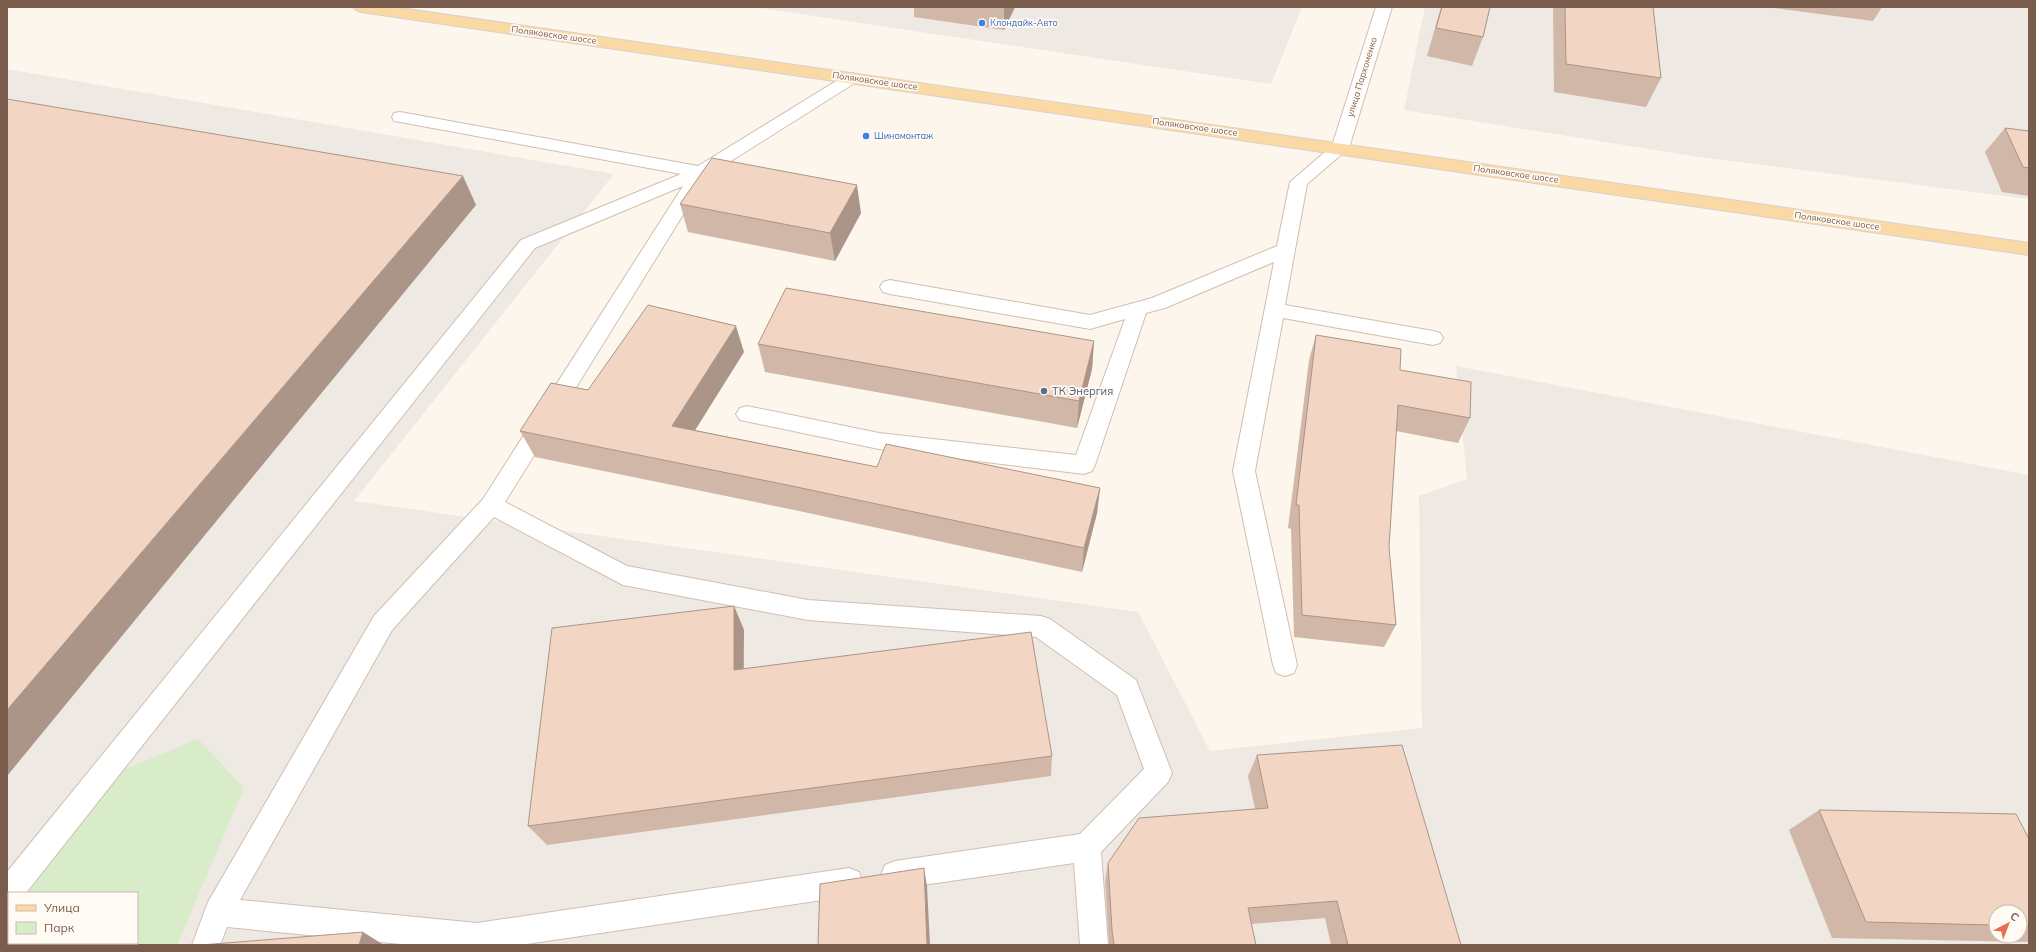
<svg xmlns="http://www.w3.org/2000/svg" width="2036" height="952" viewBox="0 0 2036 952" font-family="Mulish,sans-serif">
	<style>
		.industrial { fill: #efe9e4; fill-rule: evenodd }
		.green { fill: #d8ecc9 }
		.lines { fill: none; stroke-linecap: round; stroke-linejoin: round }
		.minor-casing { stroke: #d1beb0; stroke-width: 2 }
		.major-casing { stroke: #dad1cd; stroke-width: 2 }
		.minor { fill: #fff; fill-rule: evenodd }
		.major { fill: #fbd9a5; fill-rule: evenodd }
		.wall { fill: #d1b7a8; fill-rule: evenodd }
		.shaded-wall { fill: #aa9588 }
		.building { fill: #f3d5c3; stroke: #aa9588 }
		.shop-dot { fill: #3f7fe0; stroke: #fffaf3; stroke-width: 1.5 }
		.service-dot { fill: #5c6f8a; stroke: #fffaf3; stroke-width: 1.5 }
		.labels { text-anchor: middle; stroke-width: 3.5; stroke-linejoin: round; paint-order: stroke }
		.far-shop-label { font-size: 9px; fill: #366cbe; stroke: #fffaf3; text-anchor: start }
		.far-street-label { font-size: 9px; fill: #7a5c4d; stroke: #fffaf3 }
		.service-label { font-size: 11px; fill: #4e5e75; stroke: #fffaf3; text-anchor: start }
	</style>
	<rect width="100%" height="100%" fill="#fdf6ec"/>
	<!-- industrial -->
	<g class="industrial">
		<polygon points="753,7 1302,7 1271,84"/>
		<polygon points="1425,7 2029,7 2029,199 1699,157 1404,110"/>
		<path d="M7 69 614 174 354 501 1138 612 1210 751 1422 728 1419 496 1467 479 1456 366 2029 475V945H7ZM9 893H137V943H9ZM1996 912H2020V936H1996Z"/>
	</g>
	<!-- green -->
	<polygon class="green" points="198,739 244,788 177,945 7,945 7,920 9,916 9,943 137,943 137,893 21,893 113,774"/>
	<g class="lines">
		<defs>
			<g id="minor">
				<polygon points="1376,7 1392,7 1349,148 1307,184 1285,305 1433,331 1440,333 1443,338 1440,343 1433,345 1283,318 1255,471 1297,665 1294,673 1285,676 1276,673 1273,665 1233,471 1274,262 1165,308 1146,313 1095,465 1092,471 1084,474 879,449 740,420 736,414 740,408 747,406 879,433 1076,455 1125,319 1090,329 890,294 883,292 880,287 883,282 890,280 1090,315 1152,298 1277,246 1290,182 1332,146"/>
				<polygon points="852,73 858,75 860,78 858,81 707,176 505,502 627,566 808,600 1041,616 1050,619 1136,680 1172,773 1168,782 1101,852 1108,945 1080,945 1074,863 895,889 885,885 881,875 885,865 895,861 1080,834 1144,769 1117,695 1036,637 808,620 623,585 494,517 392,630 240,900 477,923 849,868 859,872 863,882 859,892 849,896 520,945 411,945 227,927 220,945 192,945 208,902 374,616 483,499 683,186 535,248 26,893 9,893 9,907 7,908 7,872 521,240 681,174 400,122 394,121 392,117 394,113 400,112 698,166 846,75"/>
			</g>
			<polygon id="major" points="353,7 393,7 2029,243 2029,255 361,12 356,10"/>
		</defs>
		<!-- minor casing -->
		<use href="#minor" class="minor-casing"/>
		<!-- major casing -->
		<use href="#major" class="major-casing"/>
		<!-- minor -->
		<use href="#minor" class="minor"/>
		<!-- major -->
		<use href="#major" class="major"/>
	</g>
	<!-- wall -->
	<g class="wall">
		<polygon points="914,7 1015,7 1004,30 914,17"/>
		<polygon points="1441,7 1490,7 1483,37 1472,66 1427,56"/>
		<polygon points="1553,7 1653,7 1661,78 1646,107 1554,92"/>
		<polygon points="1767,7 1882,7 1873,21"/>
		<polygon points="2005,128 2029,131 2029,196 2002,192 1985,152"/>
		<polygon points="680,204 861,213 835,261 688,232"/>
		<polygon points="1316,335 1400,370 1470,418 1458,443 1396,431 1389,547 1396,625 1384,647 1294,637 1291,529 1288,528 1309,360"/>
		<polygon points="1094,341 1092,369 1077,428 765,372 758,344"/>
		<polygon points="744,352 695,430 877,467 1100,488 1097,513 1082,572 799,511 535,457 520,431 588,390"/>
		<polygon points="734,606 744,630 744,669 1052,756 1051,776 547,845 528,826"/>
		<polygon points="1257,755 1461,945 1331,945 1325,918 1251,924 1256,945 1109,945 1105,881 1108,863 1255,809 1248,776"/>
		<path d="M1819 810 2029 839V942L1832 938 1789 830ZM1996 912H2020V936H1996Z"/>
	</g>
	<!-- shaded-wall -->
	<g class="shaded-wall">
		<polygon points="1004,7 1015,7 1004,30"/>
		<polygon points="463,176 476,205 7,776 7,710"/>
		<polygon points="857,185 861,213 835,261 830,233"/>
		<polygon points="736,326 744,352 682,451 672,426"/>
		<polygon points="1094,341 1092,369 1077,428 1079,401"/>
		<polygon points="1100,488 1097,513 1082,572 1084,548"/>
		<polygon points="734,606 744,630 743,693 734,670"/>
		<polygon points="924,868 927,886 930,945 927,945"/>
		<polygon points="363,932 384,945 359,945"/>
	</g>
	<!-- building -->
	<g class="building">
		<polygon points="1442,7 1490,7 1483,37 1436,28"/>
		<polygon points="1565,7 1653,7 1661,78 1566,64"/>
		<polygon points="7,99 463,176 7,710"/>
		<polygon points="2005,128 2029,131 2029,168 2023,167"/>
		<polygon points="712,158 857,185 830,233 680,204"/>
		<polygon points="786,288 1094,341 1079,401 758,344"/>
		<polygon points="648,305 736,326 672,426 877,467 886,444 1100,488 1084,548 792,486 520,431 551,383 588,390"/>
		<polygon points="1316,335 1401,349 1400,370 1471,382 1470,418 1398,405 1389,547 1396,625 1302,615 1299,505 1296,505"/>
		<polygon points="734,606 734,670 1031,632 1052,756 528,826 552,628"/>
		<polygon points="1402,745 1461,945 1348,945 1337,901 1248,908 1256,945 1114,945 1112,930 1108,863 1139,818 1268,808 1257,755"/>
		<polygon points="1819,810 2016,814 2029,839 2029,926 2020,925 2020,912 1996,912 1996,925 1866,922"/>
		<polygon points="924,868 927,945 818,945 820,884"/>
		<polygon points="363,932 359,945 201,945"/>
	</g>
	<!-- markers -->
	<g class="shop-dot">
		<circle cx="982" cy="23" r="4"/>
		<circle cx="866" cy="136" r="4"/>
	</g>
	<circle class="service-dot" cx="1044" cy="391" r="4"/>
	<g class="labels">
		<!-- far-shop labels -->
		<g class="far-shop-label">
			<text x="990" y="26">Клондайк-Авто</text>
			<text x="874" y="139">Шиномонтаж</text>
		</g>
		<!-- far-street labels -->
		<g class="far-street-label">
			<text transform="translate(554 35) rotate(8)" y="3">Поляковское шоссе</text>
			<text transform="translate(1362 77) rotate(-73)" y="3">улица Пархоменко</text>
			<text transform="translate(875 81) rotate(8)" y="3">Поляковское шоссе</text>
			<text transform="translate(1195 127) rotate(8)" y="3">Поляковское шоссе</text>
			<text transform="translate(1516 174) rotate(8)" y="3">Поляковское шоссе</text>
			<text transform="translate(1837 221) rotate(8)" y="3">Поляковское шоссе</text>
		</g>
		<!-- service labels -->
		<g class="service-label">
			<text x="1052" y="395">ТК Энергия</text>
		</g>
	</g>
	<!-- border -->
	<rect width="2036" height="952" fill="none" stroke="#7a5c4d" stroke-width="16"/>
	<!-- legend -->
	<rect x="8" y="892" width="130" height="52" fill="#fffaf3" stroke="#cabbb1"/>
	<rect x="16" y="905" width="20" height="6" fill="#fbd9a5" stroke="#cabbb1"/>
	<text x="44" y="912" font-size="12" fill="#7a5c4d">Улица</text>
	<rect x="16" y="922" width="20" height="12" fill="#d8ecc9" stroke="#cabbb1"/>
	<text x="44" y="932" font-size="12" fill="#7a5c4d">Парк</text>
	<!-- north arrow -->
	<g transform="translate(2008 924) rotate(42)"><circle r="19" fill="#fffaf3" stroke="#cabbb1"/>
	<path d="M0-3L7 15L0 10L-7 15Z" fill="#e76f51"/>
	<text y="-6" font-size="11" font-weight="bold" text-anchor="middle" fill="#7a5c4d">С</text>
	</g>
</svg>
